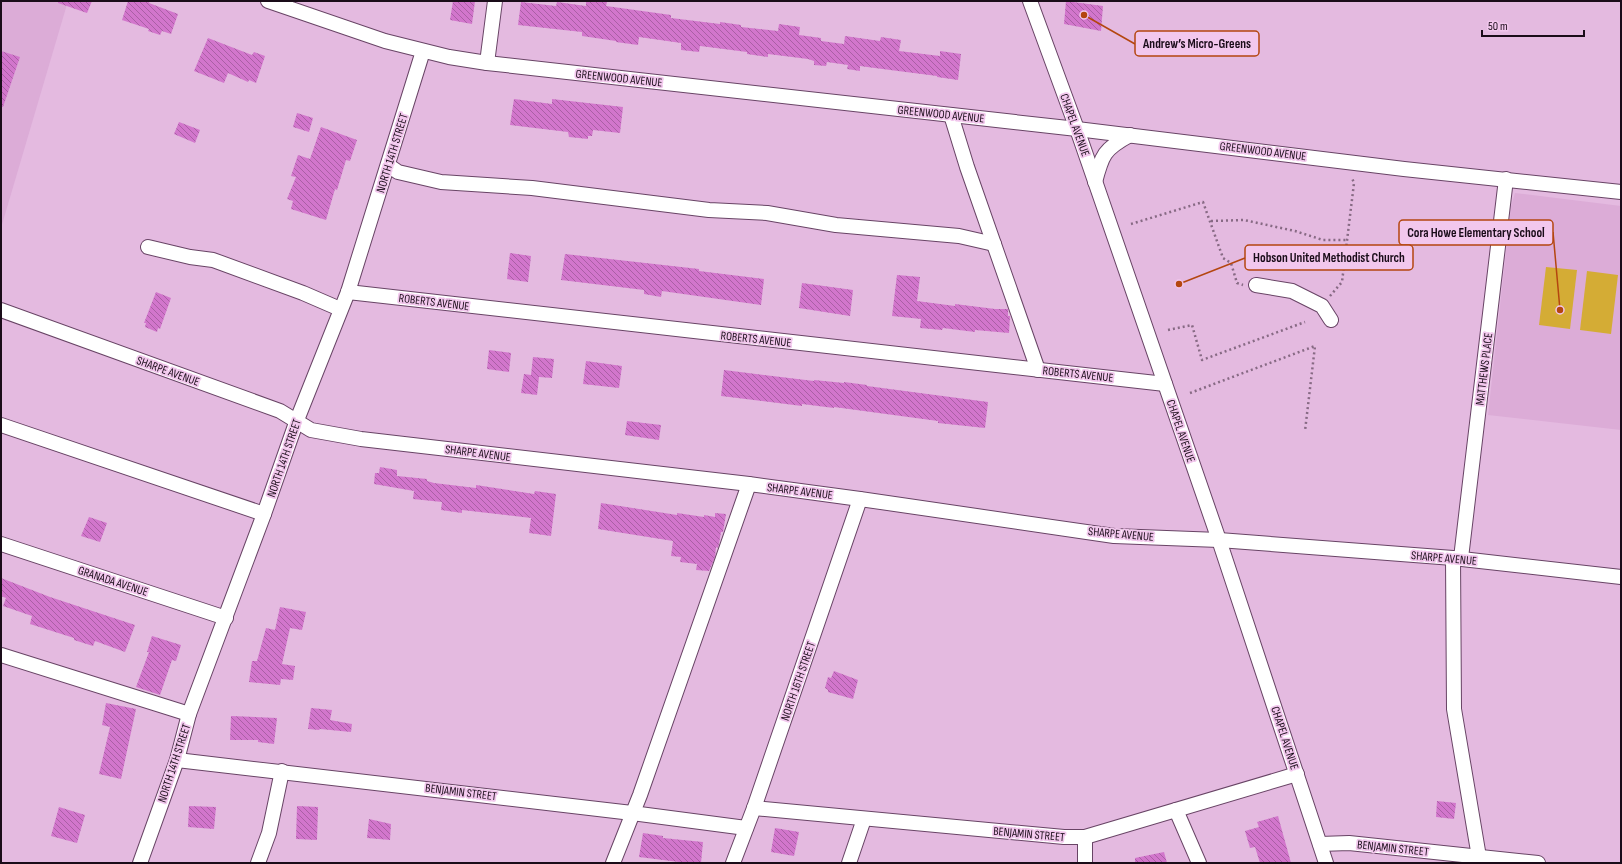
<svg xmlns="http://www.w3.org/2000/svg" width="1622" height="864" viewBox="0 0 1622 864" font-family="'Sofia Sans Condensed',sans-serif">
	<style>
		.built { fill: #dcacd7 }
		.pitch { fill: #d4ac35 }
		.building { fill: url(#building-back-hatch) }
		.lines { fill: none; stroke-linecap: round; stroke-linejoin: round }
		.minor-casing { stroke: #684465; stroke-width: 16 }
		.path { stroke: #876a84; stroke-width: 2.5; stroke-dasharray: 2 3; stroke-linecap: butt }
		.minor { stroke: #fff; stroke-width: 14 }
		.labels { text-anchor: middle; stroke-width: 3.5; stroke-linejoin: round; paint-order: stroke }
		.street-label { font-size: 12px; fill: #1a0c19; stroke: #f2c7ed }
		.leader { fill: none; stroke: #b4460f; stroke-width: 1.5 }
		.callout-dot { fill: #b4460f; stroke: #f2c7ed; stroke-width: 1.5 }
		.callout { fill: #f2c7ed; stroke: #b4460f; stroke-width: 1.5 }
		.callout-label { font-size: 13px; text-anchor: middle; font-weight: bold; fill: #1a0c19 }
	</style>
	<defs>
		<pattern id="building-back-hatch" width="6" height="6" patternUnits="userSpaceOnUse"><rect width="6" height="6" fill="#d276cc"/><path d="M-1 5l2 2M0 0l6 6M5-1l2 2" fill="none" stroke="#aa5fa5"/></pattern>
	</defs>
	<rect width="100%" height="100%" fill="#e4bae0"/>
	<!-- built -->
	<g class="built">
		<polygon points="1,1 68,1 1,228"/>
		<polygon points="1515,193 1621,206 1621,430 1488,415 1511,206"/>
	</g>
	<!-- pitch -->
	<g class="pitch">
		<polygon points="1546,267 1577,270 1570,329 1539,325"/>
		<polygon points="1587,271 1618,275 1611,334 1580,330"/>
	</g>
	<!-- building -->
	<g class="building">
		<polygon points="58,1 92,1 87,13 58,3"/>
		<polygon points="128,1 150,1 149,3 178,14 171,34 162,31 160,35 148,31 149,29 122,20"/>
		<polygon points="453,1 475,1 472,24 450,20"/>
		<polygon points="586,1 607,2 606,6 671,15 671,18 720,24 720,22 741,25 741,27 778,31 779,24 800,27 799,35 821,38 821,41 844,44 845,36 880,41 881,37 901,40 899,51 940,56 940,51 961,54 958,80 937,77 937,76 867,67 860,66 860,71 847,69 848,65 827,62 826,66 814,65 814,61 808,59 768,54 768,57 747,54 747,52 700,46 699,52 681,50 681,43 639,37 638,45 616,42 616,41 582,36 582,32 518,25 521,2 556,6 557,2 586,6"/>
		<polygon points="1066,1 1103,6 1101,31 1064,24"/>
		<polygon points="208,38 252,55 254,52 265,56 256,83 249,80 248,82 228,73 224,83 194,71"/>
		<polygon points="1,51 20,57 3,107 1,107"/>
		<polygon points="514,99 552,104 552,99 623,107 620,133 593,130 592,136 588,136 588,139 569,137 568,132 510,125"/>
		<polygon points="297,113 313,118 309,132 293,127"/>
		<polygon points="179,122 200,130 195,143 174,134"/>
		<polygon points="321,127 357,140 350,161 346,160 337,190 335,189 326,220 291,209 293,201 287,199 296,177 291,176 298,155 310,159"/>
		<polygon points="510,253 531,256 528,282 507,279"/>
		<polygon points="565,254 699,269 699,271 764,279 761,305 662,291 661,297 644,294 644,290 561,280"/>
		<polygon points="897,275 920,277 917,301 955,306 955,304 995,309 1008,309 1008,316 1010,316 1009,333 975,330 975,332 943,328 942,330 920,328 921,319 892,316"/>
		<polygon points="802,283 853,290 850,316 799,308"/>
		<polygon points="156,292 171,298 160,329 158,328 157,332 145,327 146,323 144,323"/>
		<polygon points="489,350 511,353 509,372 487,369"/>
		<polygon points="533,357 554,359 552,378 539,377 537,395 521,393 524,374 531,375"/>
		<polygon points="586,361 622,366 619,388 583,384"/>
		<polygon points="724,370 814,381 814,380 844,383 844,382 867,385 867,386 988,402 985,428 938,423 938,421 834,407 834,408 802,404 802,406 721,396"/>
		<polygon points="627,421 661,425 659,440 625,435"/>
		<polygon points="380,467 397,470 397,476 427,479 427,481 434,483 476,488 476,485 534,494 535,491 556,494 551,536 529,533 531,518 462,510 462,513 441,510 442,502 413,499 414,491 374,484 375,473 379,473"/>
		<polygon points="601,503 677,515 677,513 704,517 704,515 715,517 715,513 726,514 723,532 721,532 719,544 718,548 716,547 715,557 709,571 696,570 697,564 680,562 681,557 671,556 673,541 598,529"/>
		<polygon points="89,517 107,523 100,542 81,536"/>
		<polygon points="1,578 50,597 135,625 125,652 95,641 93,646 74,640 74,638 30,624 32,616 3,606 6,598 1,596"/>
		<polygon points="280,607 306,612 302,630 290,628 282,664 295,666 293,680 281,679 280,685 249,682 252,661 257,661 266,628 275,630"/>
		<polygon points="152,636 181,645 176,661 172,660 160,695 136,687 149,652 147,652"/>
		<polygon points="834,671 858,680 853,699 828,692 828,690 825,688 828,677 831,678"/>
		<polygon points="106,703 136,709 121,779 99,774 110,727 102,725"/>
		<polygon points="311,708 332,710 330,720 352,724 351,732 320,729 319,730 308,729"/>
		<polygon points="231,716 277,718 274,744 258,742 258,740 230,740"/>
		<polygon points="1437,801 1456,803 1454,819 1436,817"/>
		<polygon points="189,806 216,807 214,829 188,827"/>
		<polygon points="297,806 318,807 317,840 296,839"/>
		<polygon points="59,807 85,815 77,843 51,836"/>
		<polygon points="1278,816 1291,863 1260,863 1255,847 1250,848 1245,831 1259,827 1257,822"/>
		<polygon points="369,819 391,824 390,840 367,838"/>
		<polygon points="775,828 799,832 794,856 771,852"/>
		<polygon points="643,833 663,836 663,838 703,842 701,863 687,863 639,857"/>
		<polygon points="1164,852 1167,863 1135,863 1135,858"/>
	</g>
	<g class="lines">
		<defs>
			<g id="minor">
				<polyline points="268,1 385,41 449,57 487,63 1077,129 1404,169 1621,192"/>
				<polyline points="1030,1 1077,129 1219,540 1326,863"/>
				<polyline points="487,63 495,1"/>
				<polyline points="951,115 967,167 1038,370"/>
				<polyline points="388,165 398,172 441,182 532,188 709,210 767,213 836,225 959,236 994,244"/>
				<path d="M1095 182C1102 155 1104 149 1130 135"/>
				<polyline points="148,247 190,257 213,260 303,293 340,309"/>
				<polyline points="1256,285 1292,291 1322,306 1331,320"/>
				<polyline points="348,292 1165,384"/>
				<polyline points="1,310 280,411 311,430 361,439 749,484 860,499 1114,536 1219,540 1453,558 1621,577"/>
				<polyline points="1,425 264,514"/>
				<polyline points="1,544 226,618"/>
				<polyline points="1453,558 1454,709 1480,863"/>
				<polyline points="1461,558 1506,179"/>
				<polyline points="1,655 189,714"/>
				<polyline points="177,760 632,813 746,828"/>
				<polyline points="754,808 1064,837 1085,837 1297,774"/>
				<polyline points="1176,810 1199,863"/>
				<polyline points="1320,844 1349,843 1538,863"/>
				<polyline points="140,863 177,760 189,714 264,514 297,420 348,292 423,51"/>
				<polyline points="258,863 269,833 282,771"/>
				<polyline points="613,863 640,795 749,484"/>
				<polyline points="733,863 754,808 860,499"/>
				<polyline points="849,863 864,819"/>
				<polyline points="1085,863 1085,837"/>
			</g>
		</defs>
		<!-- minor casing -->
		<use href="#minor" class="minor-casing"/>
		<!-- path -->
		<g class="path">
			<polyline points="1211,221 1244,220 1295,231 1323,240 1347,240"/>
			<polyline points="1131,224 1203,202 1223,258 1231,263 1237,283 1243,285"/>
			<polyline points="1330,296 1342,282 1354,183 1352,178"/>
			<polyline points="1168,330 1192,325 1202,360 1305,322"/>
			<polyline points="1190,393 1315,346 1305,431"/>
		</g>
		<!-- minor -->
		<use href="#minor" class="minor"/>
	</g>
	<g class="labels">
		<!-- street labels -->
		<g class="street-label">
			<text transform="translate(619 78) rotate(6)" y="4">GREENWOOD AVENUE</text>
			<text transform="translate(941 114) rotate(6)" y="4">GREENWOOD AVENUE</text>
			<text transform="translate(1075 125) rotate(70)" y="4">CHAPEL AVENUE</text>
			<text transform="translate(1263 151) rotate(7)" y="4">GREENWOOD AVENUE</text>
			<text transform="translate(392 153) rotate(-73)" y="4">NORTH 14TH STREET</text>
			<text transform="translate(434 302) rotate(7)" y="4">ROBERTS AVENUE</text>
			<text transform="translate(756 339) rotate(6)" y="4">ROBERTS AVENUE</text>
			<text transform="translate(1484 369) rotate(-83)" y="4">MATTHEWS PLACE</text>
			<text transform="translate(168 371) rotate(20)" y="4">SHARPE AVENUE</text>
			<text transform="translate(1078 374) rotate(6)" y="4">ROBERTS AVENUE</text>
			<text transform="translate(1181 431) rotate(71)" y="4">CHAPEL AVENUE</text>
			<text transform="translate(478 453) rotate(7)" y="4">SHARPE AVENUE</text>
			<text transform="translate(284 458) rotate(-71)" y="4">NORTH 14TH STREET</text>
			<text transform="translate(800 491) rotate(7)" y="4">SHARPE AVENUE</text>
			<text transform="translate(1121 534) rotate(5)" y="4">SHARPE AVENUE</text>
			<text transform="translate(1444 558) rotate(5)" y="4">SHARPE AVENUE</text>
			<text transform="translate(113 581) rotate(18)" y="4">GRANADA AVENUE</text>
			<text transform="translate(798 681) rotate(-71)" y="4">NORTH 16TH STREET</text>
			<text transform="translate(1285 738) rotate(72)" y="4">CHAPEL AVENUE</text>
			<text transform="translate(174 763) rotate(-72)" y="4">NORTH 14TH STREET</text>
			<text transform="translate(461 792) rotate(7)" y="4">BENJAMIN STREET</text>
			<text transform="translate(1029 834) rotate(5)" y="4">BENJAMIN STREET</text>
			<text transform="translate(1393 848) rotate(6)" y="4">BENJAMIN STREET</text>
		</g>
	</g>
	<!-- callouts -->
	<path class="leader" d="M1084 15L1135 44M1560 310L1553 232M1179 284L1245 258"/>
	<g class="callout-dot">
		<circle cx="1084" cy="15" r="4"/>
		<circle cx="1560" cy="310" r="4"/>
		<circle cx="1179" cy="284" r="4"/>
	</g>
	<g class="callout">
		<rect x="1135" y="31" width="124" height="25" rx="4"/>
		<rect x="1399" y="220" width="154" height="25" rx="4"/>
		<rect x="1245" y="245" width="168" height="25" rx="4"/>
	</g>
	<g class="callout-label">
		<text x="1197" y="48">Andrew’s Micro-Greens</text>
		<text x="1476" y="237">Cora Howe Elementary School</text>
		<text x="1329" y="262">Hobson United Methodist Church</text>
	</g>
	<!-- border -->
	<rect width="1622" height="864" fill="none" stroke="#1a0c19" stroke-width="4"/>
	<!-- scale -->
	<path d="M1482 30v6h102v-6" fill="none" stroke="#1a0c19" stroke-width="2"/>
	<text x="1488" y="30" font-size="12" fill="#1a0c19" stroke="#f2c7ed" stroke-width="3" paint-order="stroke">50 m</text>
</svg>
